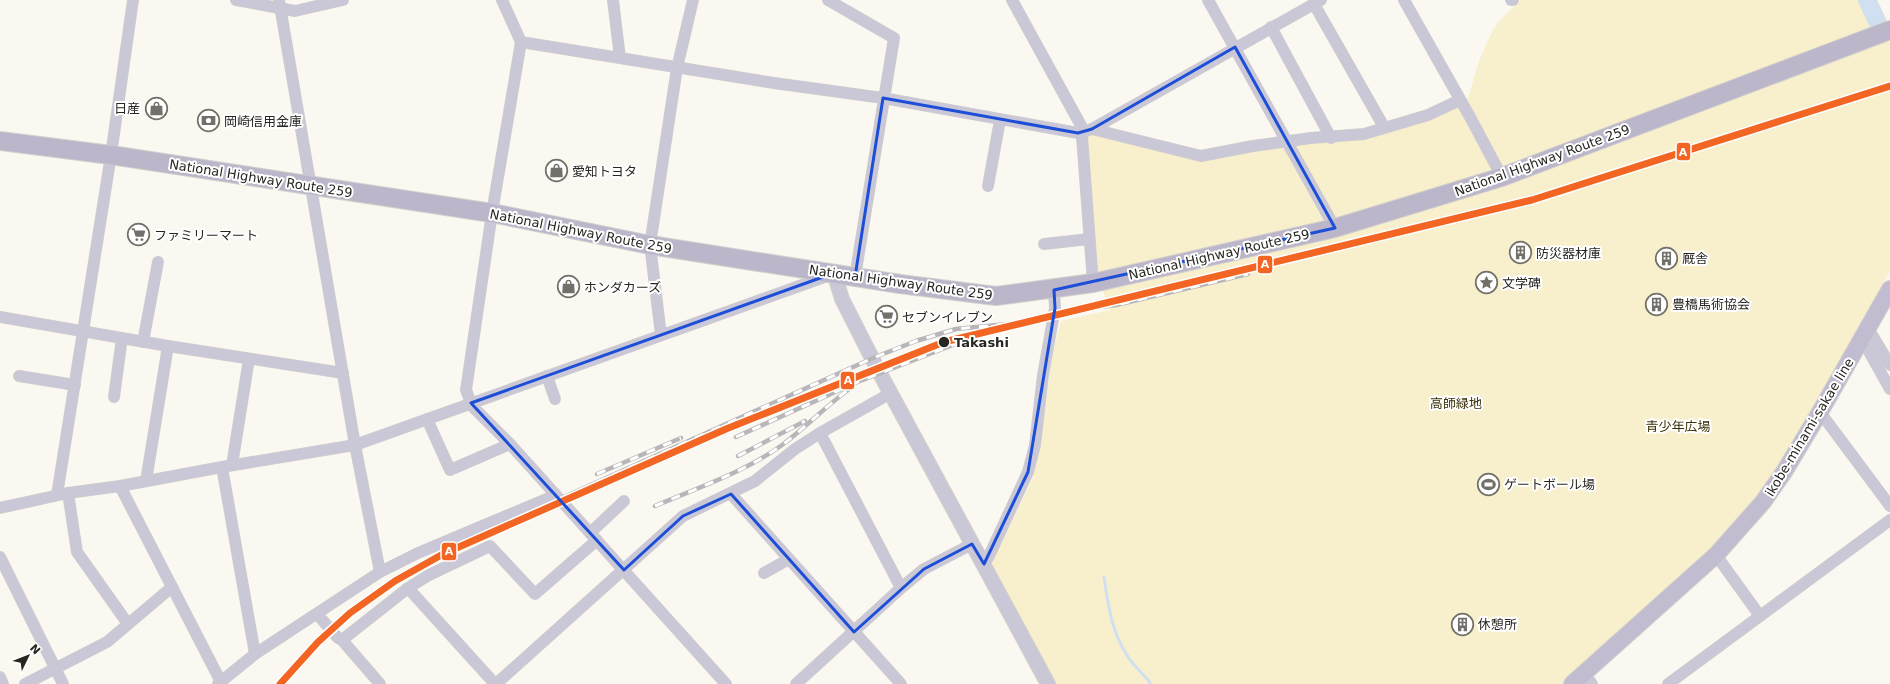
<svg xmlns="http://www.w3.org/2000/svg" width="1890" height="684" viewBox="0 0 1890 684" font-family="'DejaVu Sans','Noto Sans JP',sans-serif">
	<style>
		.green { fill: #f8efcc }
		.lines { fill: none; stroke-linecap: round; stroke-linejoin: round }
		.stream { stroke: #d0e0f1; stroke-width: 3 }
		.river { stroke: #d0e0f1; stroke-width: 18 }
		.minor-casing { stroke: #d3d1cc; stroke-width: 12 }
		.tertiary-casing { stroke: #d3d1cc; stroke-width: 16 }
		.secondary-casing { stroke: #d3d1cc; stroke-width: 18 }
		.trunk-casing { stroke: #d3d1cc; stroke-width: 20 }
		.minor { stroke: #cac8d6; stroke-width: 11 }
		.tertiary { stroke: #cac8d6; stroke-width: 14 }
		.secondary { stroke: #c1bccf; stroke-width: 16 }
		.trunk { stroke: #bcb6ca; stroke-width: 18 }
		.rail-casing { stroke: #b8b6b9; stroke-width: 4.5 }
		.rail { stroke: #fff; stroke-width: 3; stroke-dasharray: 9; stroke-linecap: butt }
		.rail-1-casing { stroke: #fff; stroke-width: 10 }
		.rail-1 { stroke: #f26522; stroke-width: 7 }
		.marked { fill: none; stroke: #1d4ed8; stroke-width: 3; stroke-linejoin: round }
		.stop-dot { fill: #282621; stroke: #fff; stroke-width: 1.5 }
		.labels { text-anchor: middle; stroke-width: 4; stroke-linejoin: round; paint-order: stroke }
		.poi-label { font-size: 13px; fill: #282621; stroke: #fff; text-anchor: start }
		.street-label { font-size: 13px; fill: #282621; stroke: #fff }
		.stop-label { font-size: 13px; font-weight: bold; fill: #282621; stroke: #fff; text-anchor: start }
		.park-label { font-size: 13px; fill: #3a3007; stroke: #fff }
		.line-badge { stroke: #fff; stroke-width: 1.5 }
		.badge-label { font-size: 11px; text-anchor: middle; font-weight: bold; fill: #fff }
	</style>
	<rect width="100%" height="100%" fill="#faf8f0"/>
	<!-- green -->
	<polygon class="green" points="1521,0 1877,0 1890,27 1890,271 1816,402 1771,477 1752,502 1725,533 1724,537 1663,596 1561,684 1055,684 992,569 992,563 1034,476 1031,474 1042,434 1052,356 1061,321 1110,310 1095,269 1087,135 1091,133 1202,159 1319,142 1458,105 1468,98 1479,61 1490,36 1498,22"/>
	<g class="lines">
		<!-- stream -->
		<path class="stream" d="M1104 577C1108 604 1112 633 1127 655 1133 666 1144 674 1151 684"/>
		<!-- river -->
		<polyline class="river" points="1867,0 1878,23"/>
		<defs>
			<g id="minor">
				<polyline points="236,0 295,11 343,0"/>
				<polyline points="279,0 355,445 380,572"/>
				<polyline points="502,0 521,42 492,213 466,390 472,406 510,444 726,684"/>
				<polyline points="613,0 620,58"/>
				<polyline points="828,0 894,38 855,277"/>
				<polyline points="1012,0 1084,131 1082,137 1093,283"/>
				<polyline points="1208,0 1335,228"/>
				<polyline points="1404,0 1470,117 1502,177"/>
				<polyline points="1511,0 1513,0"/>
				<polyline points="1314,4 1384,127"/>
				<polyline points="1271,27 1331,138"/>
				<polyline points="521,42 774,83 883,98 1078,133 1092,129 1321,0"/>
				<polyline points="1092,129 1201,156 1253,146 1311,138 1364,134 1428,115 1460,100"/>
				<polyline points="988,186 1000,120"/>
				<polyline points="1044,244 1089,239"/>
				<polyline points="0,317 168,346 343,373"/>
				<polyline points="1868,328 1890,365"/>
				<polyline points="661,335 650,245 677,68 693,0"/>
				<polyline points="1862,339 1890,389"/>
				<polyline points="143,342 158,262"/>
				<polyline points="19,376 75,385"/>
				<polyline points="547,376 555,399"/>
				<polyline points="114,397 122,338"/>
				<polyline points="1820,412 1890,506"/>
				<polyline points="427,419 450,470 510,444"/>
				<polyline points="820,433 901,588"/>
				<polyline points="232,465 249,359"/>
				<polyline points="222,467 255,654 380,572 418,553 556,495"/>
				<polyline points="146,481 168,346"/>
				<polyline points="120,486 221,682"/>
				<polyline points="68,493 77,552 128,624"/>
				<polyline points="731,494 901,684"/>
				<polyline points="57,495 111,155 133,0"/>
				<polyline points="0,508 68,493 120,486 222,467 355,445 830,275"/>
				<polyline points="590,533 624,501"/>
				<polyline points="1716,555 1760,616"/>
				<polyline points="0,557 63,684"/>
				<polyline points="984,564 989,556 1028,472 1035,445 1043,375 1055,308 1054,290"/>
				<polyline points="764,573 789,559"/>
				<polyline points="408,588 495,684"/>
				<polyline points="317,614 338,638 342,640 380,684"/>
				<polyline points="342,640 408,588 429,575 490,546 535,594 597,540"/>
				<polyline points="1584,673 1592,684"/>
				<polyline points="0,677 3,684"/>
				<polyline points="25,684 107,642 172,587"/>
				<polyline points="218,684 255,654"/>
				<polyline points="496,684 683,516 755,481 795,449 820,433 891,393"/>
				<polyline points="796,684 901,588 924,569 972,544"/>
				<polyline points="1668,684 1890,520"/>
			</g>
			<polyline id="tertiary" points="834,273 842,299 877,368 1048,684"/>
			<polyline id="secondary" points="1572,684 1716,555 1763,502 1784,472 1820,412 1890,289"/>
			<polyline id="trunk" points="0,141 111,155 492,213 650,245 900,284 996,296 1093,283 1335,228 1502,177 1890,30"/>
		</defs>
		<!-- minor casing -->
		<use href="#minor" class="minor-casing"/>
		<!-- tertiary casing -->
		<use href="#tertiary" class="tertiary-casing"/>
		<!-- secondary casing -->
		<use href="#secondary" class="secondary-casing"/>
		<!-- trunk casing -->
		<use href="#trunk" class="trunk-casing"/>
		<!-- minor -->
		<use href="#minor" class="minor"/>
		<!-- tertiary -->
		<use href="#tertiary" class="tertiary"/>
		<!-- secondary -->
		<use href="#secondary" class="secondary"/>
		<!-- trunk -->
		<use href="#trunk" class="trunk"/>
		<defs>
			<g id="rail">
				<polyline points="1085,309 1116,305 1248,274"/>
				<polyline points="736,437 855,383 994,329"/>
				<polyline points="738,456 805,421"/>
				<polyline points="597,474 681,438"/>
				<polyline points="564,497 873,358 916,341 956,329 1028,322"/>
				<path d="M655 506C697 488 745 472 782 445 805 428 825 407 848 390"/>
			</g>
		</defs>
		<!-- rail casing -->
		<use href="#rail" class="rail-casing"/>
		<!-- rail -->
		<use href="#rail" class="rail"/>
		<defs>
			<polyline id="rail-1" points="280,684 318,642 350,613 395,581 443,554 726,429 944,342 1532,200 1890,86"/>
		</defs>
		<!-- rail-1 casing -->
		<use href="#rail-1" class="rail-1-casing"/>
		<!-- rail-1 -->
		<use href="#rail-1" class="rail-1"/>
	</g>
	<!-- marked area -->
	<path class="marked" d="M1235 47 1335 228 1054 290 1055 308 1028 472 984 564 972 544 924 569 854 632 731 494 683 516 624 570 471 403 834 273 855 277 883 98 1078 133 1092 129Z"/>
	<!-- icons -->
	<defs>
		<symbol id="shop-ring" viewBox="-11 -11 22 22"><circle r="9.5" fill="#fff" stroke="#727069" stroke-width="1.5"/><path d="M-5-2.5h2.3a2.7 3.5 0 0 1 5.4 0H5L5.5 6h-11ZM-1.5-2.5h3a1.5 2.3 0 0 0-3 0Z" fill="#727069"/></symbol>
		<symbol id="bank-ring" viewBox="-11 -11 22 22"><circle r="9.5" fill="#fff" stroke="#727069" stroke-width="1.5"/><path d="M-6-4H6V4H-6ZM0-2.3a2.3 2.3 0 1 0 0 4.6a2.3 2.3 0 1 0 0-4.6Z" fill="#727069"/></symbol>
		<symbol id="supermarket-ring" viewBox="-11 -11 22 22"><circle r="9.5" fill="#fff" stroke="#727069" stroke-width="1.5"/><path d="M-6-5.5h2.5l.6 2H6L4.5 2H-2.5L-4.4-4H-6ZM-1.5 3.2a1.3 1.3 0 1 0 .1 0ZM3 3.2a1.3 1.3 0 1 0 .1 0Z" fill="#727069"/></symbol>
		<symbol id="building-ring" viewBox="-11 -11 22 22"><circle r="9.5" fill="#fff" stroke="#727069" stroke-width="1.5"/><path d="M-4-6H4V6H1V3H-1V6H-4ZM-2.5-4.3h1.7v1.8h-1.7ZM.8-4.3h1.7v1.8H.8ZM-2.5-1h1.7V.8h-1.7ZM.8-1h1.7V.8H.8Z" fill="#727069"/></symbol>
		<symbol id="sight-ring" viewBox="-11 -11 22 22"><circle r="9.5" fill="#fff" stroke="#727069" stroke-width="1.5"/><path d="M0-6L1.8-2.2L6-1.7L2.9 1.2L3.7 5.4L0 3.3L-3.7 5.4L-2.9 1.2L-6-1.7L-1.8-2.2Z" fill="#727069"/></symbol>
		<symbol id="stadium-ring" viewBox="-11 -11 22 22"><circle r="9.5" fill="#fff" stroke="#727069" stroke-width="1.5"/><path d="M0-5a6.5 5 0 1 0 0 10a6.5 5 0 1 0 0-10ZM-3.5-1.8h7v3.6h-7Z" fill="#727069"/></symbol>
	</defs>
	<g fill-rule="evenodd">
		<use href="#shop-ring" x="144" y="96" width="25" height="25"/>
		<use href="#bank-ring" x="196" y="108" width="25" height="25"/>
		<use href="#shop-ring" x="544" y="158" width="25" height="25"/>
		<use href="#supermarket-ring" x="126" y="222" width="25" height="25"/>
		<use href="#building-ring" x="1508" y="240" width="25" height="25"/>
		<use href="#building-ring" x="1654" y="246" width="25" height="25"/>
		<use href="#sight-ring" x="1474" y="270" width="25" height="25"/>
		<use href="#shop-ring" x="556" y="274" width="25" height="25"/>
		<use href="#building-ring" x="1644" y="292" width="25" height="25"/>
		<use href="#supermarket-ring" x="874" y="304" width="25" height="25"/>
		<use href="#stadium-ring" x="1476" y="472" width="25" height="25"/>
		<use href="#building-ring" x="1450" y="612" width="25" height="25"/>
	</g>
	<!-- markers -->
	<circle class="stop-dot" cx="944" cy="342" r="6"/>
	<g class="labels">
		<!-- poi labels -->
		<g class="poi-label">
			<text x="140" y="113" text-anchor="end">日産</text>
			<text x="224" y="126">岡崎信用金庫</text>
			<text x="572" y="176">愛知トヨタ</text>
			<text x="154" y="240">ファミリーマート</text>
			<text x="1536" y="258">防災器材庫</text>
			<text x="1682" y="263">厩舎</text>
			<text x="1502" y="288">文学碑</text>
			<text x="584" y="292">ホンダカーズ</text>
			<text x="1672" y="309">豊橋馬術協会</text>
			<text x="902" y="322">セブンイレブン</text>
			<text x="1504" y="489">ゲートボール場</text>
			<text x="1478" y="629">休憩所</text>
		</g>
		<!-- street labels -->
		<g class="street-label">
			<text transform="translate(1542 160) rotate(-20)" y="5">National Highway Route 259</text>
			<text transform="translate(261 178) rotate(9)" y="5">National Highway Route 259</text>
			<text transform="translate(581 231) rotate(11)" y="5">National Highway Route 259</text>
			<text transform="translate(1219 254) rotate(-13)" y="5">National Highway Route 259</text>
			<text transform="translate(901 282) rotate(8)" y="5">National Highway Route 259</text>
			<text transform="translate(1809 427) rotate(-59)" y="5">ikobe-minami-sakae line</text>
		</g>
		<!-- stop labels -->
		<g class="stop-label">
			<text x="954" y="347">Takashi</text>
		</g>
		<!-- park labels -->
		<g class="park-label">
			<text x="1456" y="408">高師緑地</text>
			<text x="1678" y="431">青少年広場</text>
		</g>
	</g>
	<g class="line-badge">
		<rect x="1676" y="142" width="15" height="19" rx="4" fill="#f26522"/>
		<rect x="1257" y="255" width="16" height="19" rx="4" fill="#f26522"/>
		<rect x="840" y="371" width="15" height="19" rx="4" fill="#f26522"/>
		<rect x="441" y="542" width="16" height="19" rx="4" fill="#f26522"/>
	</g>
	<g class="badge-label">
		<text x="1683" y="156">A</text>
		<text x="1265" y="268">A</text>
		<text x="848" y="384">A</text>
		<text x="449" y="555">A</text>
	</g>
	<!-- north arrow -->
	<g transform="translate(28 656) rotate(47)" stroke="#ffffff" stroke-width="3" paint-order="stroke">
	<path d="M0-3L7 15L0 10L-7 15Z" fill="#282621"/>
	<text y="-6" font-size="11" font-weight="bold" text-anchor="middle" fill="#282621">N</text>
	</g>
</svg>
